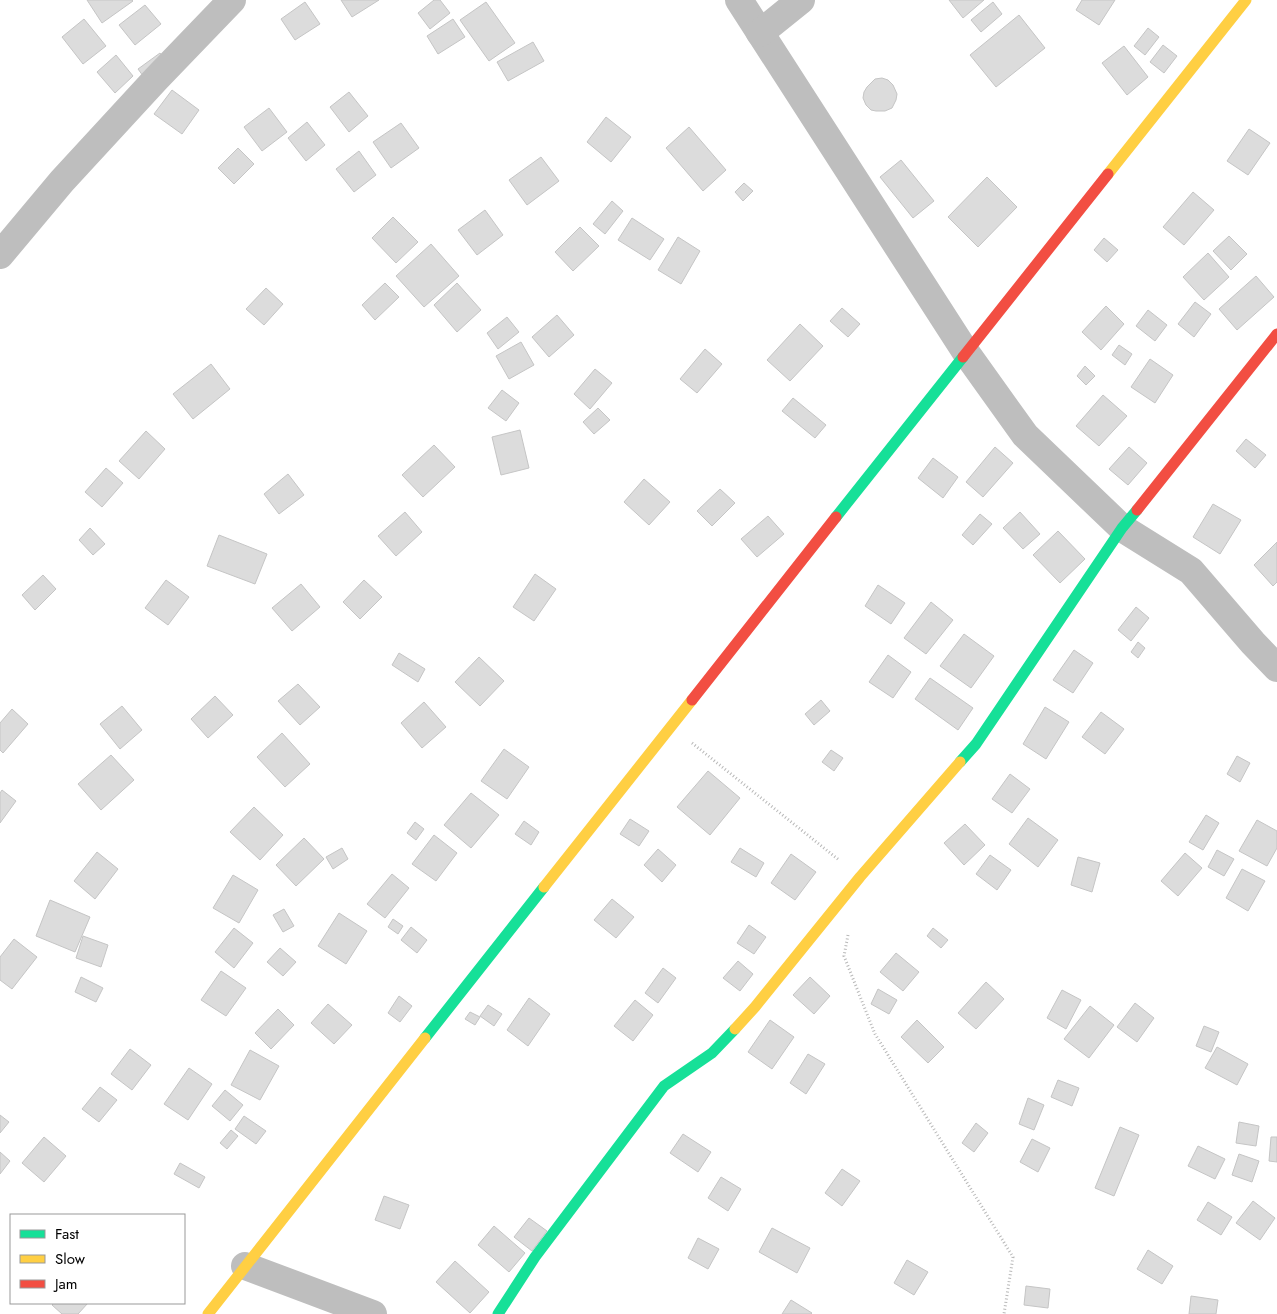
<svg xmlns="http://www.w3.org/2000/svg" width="1277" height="1314" viewBox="0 0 1277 1314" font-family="Jost,sans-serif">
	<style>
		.building { fill: #dcdcdc; stroke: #c5c5c5 }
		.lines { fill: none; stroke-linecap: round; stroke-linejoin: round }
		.path { stroke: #b8b8b8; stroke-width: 3; stroke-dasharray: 1 2.5; stroke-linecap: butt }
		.street { stroke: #bebebe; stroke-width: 28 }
		.fast { stroke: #16e098; stroke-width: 11 }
		.slow { stroke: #ffcf43; stroke-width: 11 }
		.jam { stroke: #f24e42; stroke-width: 11 }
	</style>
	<rect width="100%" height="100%" fill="#fff"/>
	<!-- building -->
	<g class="building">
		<polygon points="87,0 132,0 133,1 102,23"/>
		<polygon points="341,0 379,0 352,17"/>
		<polygon points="434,0 440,0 450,13 430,29 418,13"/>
		<polygon points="949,0 984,0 963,18"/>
		<polygon points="1082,0 1115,0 1099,25 1076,10"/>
		<polygon points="305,2 320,24 295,40 281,19"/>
		<polygon points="486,2 515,43 489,61 460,20"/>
		<polygon points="993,2 1002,14 981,32 971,20"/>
		<polygon points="145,5 161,24 135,45 119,25"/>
		<polygon points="1019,15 1045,48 996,87 970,55"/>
		<polygon points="84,19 106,46 83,64 62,37"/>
		<polygon points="453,19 465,37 438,54 427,36"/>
		<polygon points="1148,28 1159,37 1145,55 1134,46"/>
		<polygon points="533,42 544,61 508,81 497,62"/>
		<polygon points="1163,45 1177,56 1164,73 1150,62"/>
		<polygon points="1124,46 1148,77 1127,95 1102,63"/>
		<polygon points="160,53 168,63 146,80 138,69"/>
		<polygon points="116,55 133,76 115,93 97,72"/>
		<polygon points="882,78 888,80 893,85 897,94 896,100 892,108 885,111 876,111 871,110 866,105 863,98 864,92 867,87 875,79"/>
		<polygon points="172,90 199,110 182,134 154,114"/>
		<polygon points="349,92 368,116 349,132 330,107"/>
		<polygon points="269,108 287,132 262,151 244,127"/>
		<polygon points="606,117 631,137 611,162 587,142"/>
		<polygon points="307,122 325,145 306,161 288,138"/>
		<polygon points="401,123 419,148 391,168 373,142"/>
		<polygon points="689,127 726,170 703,191 666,148"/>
		<polygon points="1249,129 1270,143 1248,175 1227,161"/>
		<polygon points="238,148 254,164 234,184 218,168"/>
		<polygon points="359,151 376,175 354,192 336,169"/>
		<polygon points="541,157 559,181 527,205 509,180"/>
		<polygon points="901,160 934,201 913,218 880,177"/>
		<polygon points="987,177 1017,207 978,247 948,217"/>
		<polygon points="744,183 753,191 743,201 735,192"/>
		<polygon points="1193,192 1214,210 1184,245 1163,227"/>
		<polygon points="612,201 623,211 605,234 593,224"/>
		<polygon points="485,210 503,235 477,255 458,230"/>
		<polygon points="393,217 418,242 396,263 372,238"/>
		<polygon points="632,218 664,239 650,260 618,240"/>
		<polygon points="580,227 599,246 573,271 555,252"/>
		<polygon points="1229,236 1247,254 1231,270 1213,251"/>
		<polygon points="678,237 700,251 681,284 658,270"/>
		<polygon points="1104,238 1118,250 1107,262 1094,250"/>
		<polygon points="431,244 459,276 424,307 396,276"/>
		<polygon points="1208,253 1229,277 1204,300 1183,277"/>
		<polygon points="1256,276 1274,297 1237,330 1219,309"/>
		<polygon points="385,283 399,297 375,320 362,305"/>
		<polygon points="457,283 481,310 457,332 434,305"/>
		<polygon points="266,288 283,304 264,325 246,309"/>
		<polygon points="1195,302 1211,314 1194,337 1178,324"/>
		<polygon points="1106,306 1124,324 1101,350 1082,332"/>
		<polygon points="842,308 860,324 848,337 830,321"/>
		<polygon points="1148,310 1167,325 1155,341 1136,326"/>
		<polygon points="557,315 574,335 549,357 532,337"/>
		<polygon points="507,317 519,332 498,349 487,333"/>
		<polygon points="800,324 823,346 790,381 767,360"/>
		<polygon points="521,342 534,365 509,379 496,356"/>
		<polygon points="1119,345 1132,354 1125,365 1112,355"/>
		<polygon points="705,349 722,364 697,393 680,379"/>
		<polygon points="1150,359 1173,375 1155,403 1131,387"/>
		<polygon points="211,364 230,389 193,419 173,394"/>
		<polygon points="1085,366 1095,376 1086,385 1077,376"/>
		<polygon points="595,369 612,383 590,409 574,394"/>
		<polygon points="502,390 519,403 506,421 488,408"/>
		<polygon points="1103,395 1127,416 1099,446 1076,426"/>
		<polygon points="793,398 826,425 815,438 782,411"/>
		<polygon points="598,408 610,420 594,434 583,422"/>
		<polygon points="520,430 529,468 501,475 492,437"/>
		<polygon points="146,431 165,449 139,479 119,461"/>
		<polygon points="1246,439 1266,455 1255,468 1236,451"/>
		<polygon points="434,445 455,467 423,497 402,475"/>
		<polygon points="995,447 1013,463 983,497 966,482"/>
		<polygon points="1129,447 1147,463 1128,485 1109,469"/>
		<polygon points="933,458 958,477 943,498 918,478"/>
		<polygon points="106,468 123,483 102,507 85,492"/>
		<polygon points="288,474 304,495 279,514 264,494"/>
		<polygon points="644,479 670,502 649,525 624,502"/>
		<polygon points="720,489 735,503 712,526 697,511"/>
		<polygon points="1213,504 1241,520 1220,554 1193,537"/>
		<polygon points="405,512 422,532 396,556 378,536"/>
		<polygon points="1020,512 1040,534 1023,549 1003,528"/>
		<polygon points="980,514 992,524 973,545 962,535"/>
		<polygon points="768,516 784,534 757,557 741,539"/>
		<polygon points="90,528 105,544 93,555 79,540"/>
		<polygon points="1058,531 1085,559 1060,583 1033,555"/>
		<polygon points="219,535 267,554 255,584 207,566"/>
		<polygon points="1277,542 1277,582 1273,586 1254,565"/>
		<polygon points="535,574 556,589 534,621 513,607"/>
		<polygon points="43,575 56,589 35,610 22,595"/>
		<polygon points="166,580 189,597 168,625 145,608"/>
		<polygon points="364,580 382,597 360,619 343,602"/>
		<polygon points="301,584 320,607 292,631 272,608"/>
		<polygon points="878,585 905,603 891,624 865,606"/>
		<polygon points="931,602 953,620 926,654 904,638"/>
		<polygon points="1136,607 1149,618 1131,641 1118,630"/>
		<polygon points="964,634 994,656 971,688 940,666"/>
		<polygon points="1138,642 1145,648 1138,658 1131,652"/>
		<polygon points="1074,650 1093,663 1073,693 1053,680"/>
		<polygon points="399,653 425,669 418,682 392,665"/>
		<polygon points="888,655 911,672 893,698 869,682"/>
		<polygon points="479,657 504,681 480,706 455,682"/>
		<polygon points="930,678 973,708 958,730 915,699"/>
		<polygon points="298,684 320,707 300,725 278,701"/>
		<polygon points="215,696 233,715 208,738 191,719"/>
		<polygon points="821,700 830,711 814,725 805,714"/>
		<polygon points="424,702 446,727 422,748 401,723"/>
		<polygon points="122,706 142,730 120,749 100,724"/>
		<polygon points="1045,707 1069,722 1046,759 1023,744"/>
		<polygon points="12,709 28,724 3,753 0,750 0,723"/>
		<polygon points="1101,712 1124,729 1105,754 1082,737"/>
		<polygon points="282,733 310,764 285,787 257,757"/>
		<polygon points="504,749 529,767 507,799 481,781"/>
		<polygon points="831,750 843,758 834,771 822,762"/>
		<polygon points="111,755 134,780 101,810 78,784"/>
		<polygon points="1237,756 1250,763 1240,782 1227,774"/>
		<polygon points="708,771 740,798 710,835 677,807"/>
		<polygon points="1010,774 1030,789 1012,813 992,799"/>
		<polygon points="2,790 16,801 0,823 0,793"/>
		<polygon points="471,793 499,815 471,848 444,825"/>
		<polygon points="254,807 283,835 260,860 230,832"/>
		<polygon points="1206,815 1219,823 1203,850 1189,842"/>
		<polygon points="1028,818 1058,840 1038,867 1009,844"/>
		<polygon points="630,819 649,831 639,846 620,834"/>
		<polygon points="1257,820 1277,831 1277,848 1267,866 1239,851"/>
		<polygon points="524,821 539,832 531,845 515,834"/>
		<polygon points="415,822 424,829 416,840 407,833"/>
		<polygon points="965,824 985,845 964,865 944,843"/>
		<polygon points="434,835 457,853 436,881 412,864"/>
		<polygon points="304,838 324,859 296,886 276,865"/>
		<polygon points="342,848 348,859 333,869 326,857"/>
		<polygon points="740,848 764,863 756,877 731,862"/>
		<polygon points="658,849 676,865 662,882 644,865"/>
		<polygon points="1217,850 1234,859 1224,876 1208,867"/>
		<polygon points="97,852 118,869 95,899 74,881"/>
		<polygon points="1185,853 1202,868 1178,896 1161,881"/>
		<polygon points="791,854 816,872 795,900 771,883"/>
		<polygon points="990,855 1011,870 997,890 976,874"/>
		<polygon points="1078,857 1100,863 1092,892 1071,885"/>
		<polygon points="1242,869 1265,881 1248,911 1226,898"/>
		<polygon points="392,874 409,888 385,918 367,904"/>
		<polygon points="233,875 258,890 239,923 213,908"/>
		<polygon points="612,899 634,917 616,938 594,920"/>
		<polygon points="50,900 90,917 75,952 36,936"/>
		<polygon points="284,909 294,926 283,932 273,915"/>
		<polygon points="339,913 367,931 346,964 318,946"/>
		<polygon points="393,919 403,926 398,934 388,927"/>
		<polygon points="749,925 766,937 754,954 737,943"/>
		<polygon points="411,927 427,940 417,953 401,940"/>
		<polygon points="234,928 253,943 234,968 215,952"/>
		<polygon points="933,928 948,940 941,948 927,936"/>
		<polygon points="83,936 108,945 101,967 76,958"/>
		<polygon points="14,939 37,957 12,989 0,980 0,957"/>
		<polygon points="280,948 296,962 283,976 267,962"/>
		<polygon points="896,953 919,972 903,991 880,972"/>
		<polygon points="738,961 753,974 740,991 723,978"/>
		<polygon points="663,968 676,978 658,1003 645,993"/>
		<polygon points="221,971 246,988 226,1016 201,1000"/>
		<polygon points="81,977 103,988 96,1002 75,992"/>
		<polygon points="810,977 830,996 814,1014 793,995"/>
		<polygon points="986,982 1004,999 976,1029 958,1013"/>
		<polygon points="878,989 897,1000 889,1014 871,1004"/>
		<polygon points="1062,990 1081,1000 1066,1029 1047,1018"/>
		<polygon points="399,996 412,1006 400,1022 388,1013"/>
		<polygon points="529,998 550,1014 528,1046 507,1030"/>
		<polygon points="635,1000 653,1015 633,1041 614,1026"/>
		<polygon points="1135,1003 1154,1018 1137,1042 1117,1027"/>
		<polygon points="328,1004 352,1025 334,1044 311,1023"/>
		<polygon points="488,1005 502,1014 494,1026 480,1016"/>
		<polygon points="1090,1006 1114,1025 1089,1058 1064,1039"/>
		<polygon points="278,1009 294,1025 271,1049 255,1033"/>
		<polygon points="470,1012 480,1017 475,1025 465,1019"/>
		<polygon points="770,1020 794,1037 772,1069 748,1052"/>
		<polygon points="917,1020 944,1047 928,1063 901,1037"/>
		<polygon points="1204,1026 1219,1032 1211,1052 1196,1046"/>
		<polygon points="1217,1047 1248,1064 1237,1085 1205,1068"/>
		<polygon points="130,1049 151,1065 132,1090 111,1074"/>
		<polygon points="250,1050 279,1066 260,1100 231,1085"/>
		<polygon points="808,1054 825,1064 806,1094 790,1083"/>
		<polygon points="189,1068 212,1084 188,1120 164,1104"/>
		<polygon points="1058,1080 1079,1088 1072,1106 1051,1097"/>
		<polygon points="100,1087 117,1100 99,1122 82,1109"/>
		<polygon points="225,1090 243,1105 230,1121 212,1106"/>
		<polygon points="1028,1098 1044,1105 1034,1130 1019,1124"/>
		<polygon points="0,1115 9,1122 0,1133"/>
		<polygon points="244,1116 266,1131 256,1144 235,1129"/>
		<polygon points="1239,1122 1259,1126 1256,1146 1236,1143"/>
		<polygon points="976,1123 988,1133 974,1152 962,1143"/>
		<polygon points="1120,1127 1139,1135 1114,1196 1095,1188"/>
		<polygon points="231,1130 238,1136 227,1149 220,1143"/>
		<polygon points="683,1134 711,1152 698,1172 670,1153"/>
		<polygon points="44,1137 66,1156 44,1182 22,1163"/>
		<polygon points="1271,1137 1277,1137 1277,1162 1269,1161"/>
		<polygon points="1032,1139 1050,1148 1038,1172 1020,1162"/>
		<polygon points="1198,1146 1225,1159 1215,1179 1188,1166"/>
		<polygon points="0,1152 10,1161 0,1174"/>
		<polygon points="1239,1154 1259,1161 1252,1182 1232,1175"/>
		<polygon points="180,1163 205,1177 199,1188 174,1174"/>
		<polygon points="842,1169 860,1181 842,1206 825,1193"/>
		<polygon points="721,1177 741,1189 728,1211 708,1198"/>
		<polygon points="384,1196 409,1205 400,1229 375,1220"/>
		<polygon points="1253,1201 1275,1218 1260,1240 1236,1223"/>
		<polygon points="1208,1202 1232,1217 1221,1235 1197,1220"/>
		<polygon points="529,1218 547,1231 532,1251 514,1237"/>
		<polygon points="494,1226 525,1253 509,1272 478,1245"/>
		<polygon points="772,1228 810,1248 797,1273 759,1252"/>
		<polygon points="698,1238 719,1249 708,1269 688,1258"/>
		<polygon points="1148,1250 1173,1266 1162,1284 1137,1269"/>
		<polygon points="907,1260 928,1272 914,1295 894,1283"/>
		<polygon points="455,1261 489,1292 470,1313 436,1282"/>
		<polygon points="1026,1286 1050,1289 1048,1308 1024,1305"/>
		<polygon points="1191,1296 1218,1300 1216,1314 1189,1314"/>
		<polygon points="791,1300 812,1313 811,1314 782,1314"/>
		<polygon points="54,1303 88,1303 78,1314 62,1314 52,1305"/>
	</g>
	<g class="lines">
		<!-- path -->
		<g class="path">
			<polyline points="692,743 839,860"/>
			<polyline points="848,935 844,956 875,1034 1013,1257 1004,1314"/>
		</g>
		<!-- street -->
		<g class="street">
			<polyline points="739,0 967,354 1025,435 1122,528 1191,571 1253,643 1277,668"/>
			<polyline points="760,33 801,0"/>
			<polyline points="0,255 62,181 156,79 232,0"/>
			<polyline points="245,1266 373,1314"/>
		</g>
		<!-- fast -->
		<g class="fast">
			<polyline points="836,517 963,357"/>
			<polyline points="960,762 976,744 1122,528 1137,510"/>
			<polyline points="425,1038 544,887"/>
			<polyline points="498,1314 535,1257 664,1086 712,1053 735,1029"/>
		</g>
		<!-- slow -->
		<g class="slow">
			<polyline points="1108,174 1246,0"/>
			<polyline points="544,887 692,700"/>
			<polyline points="735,1029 755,1007 860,877 960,762"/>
			<polyline points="208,1314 425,1038"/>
		</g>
		<!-- jam -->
		<g class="jam">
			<polyline points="963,357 1108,174"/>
			<polyline points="1137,510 1277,334"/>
			<polyline points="692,700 836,517"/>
		</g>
	</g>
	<!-- legend -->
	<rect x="10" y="1214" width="175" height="90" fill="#ffffff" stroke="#999999"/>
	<rect x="20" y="1230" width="25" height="8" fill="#16e098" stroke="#999999"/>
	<text x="55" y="1239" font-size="15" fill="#000000">Fast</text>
	<rect x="20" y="1255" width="25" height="8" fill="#ffcf43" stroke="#999999"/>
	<text x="55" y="1264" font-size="15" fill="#000000">Slow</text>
	<rect x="20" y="1280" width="25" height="8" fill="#f24e42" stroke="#999999"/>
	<text x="55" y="1289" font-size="15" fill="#000000">Jam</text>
</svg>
